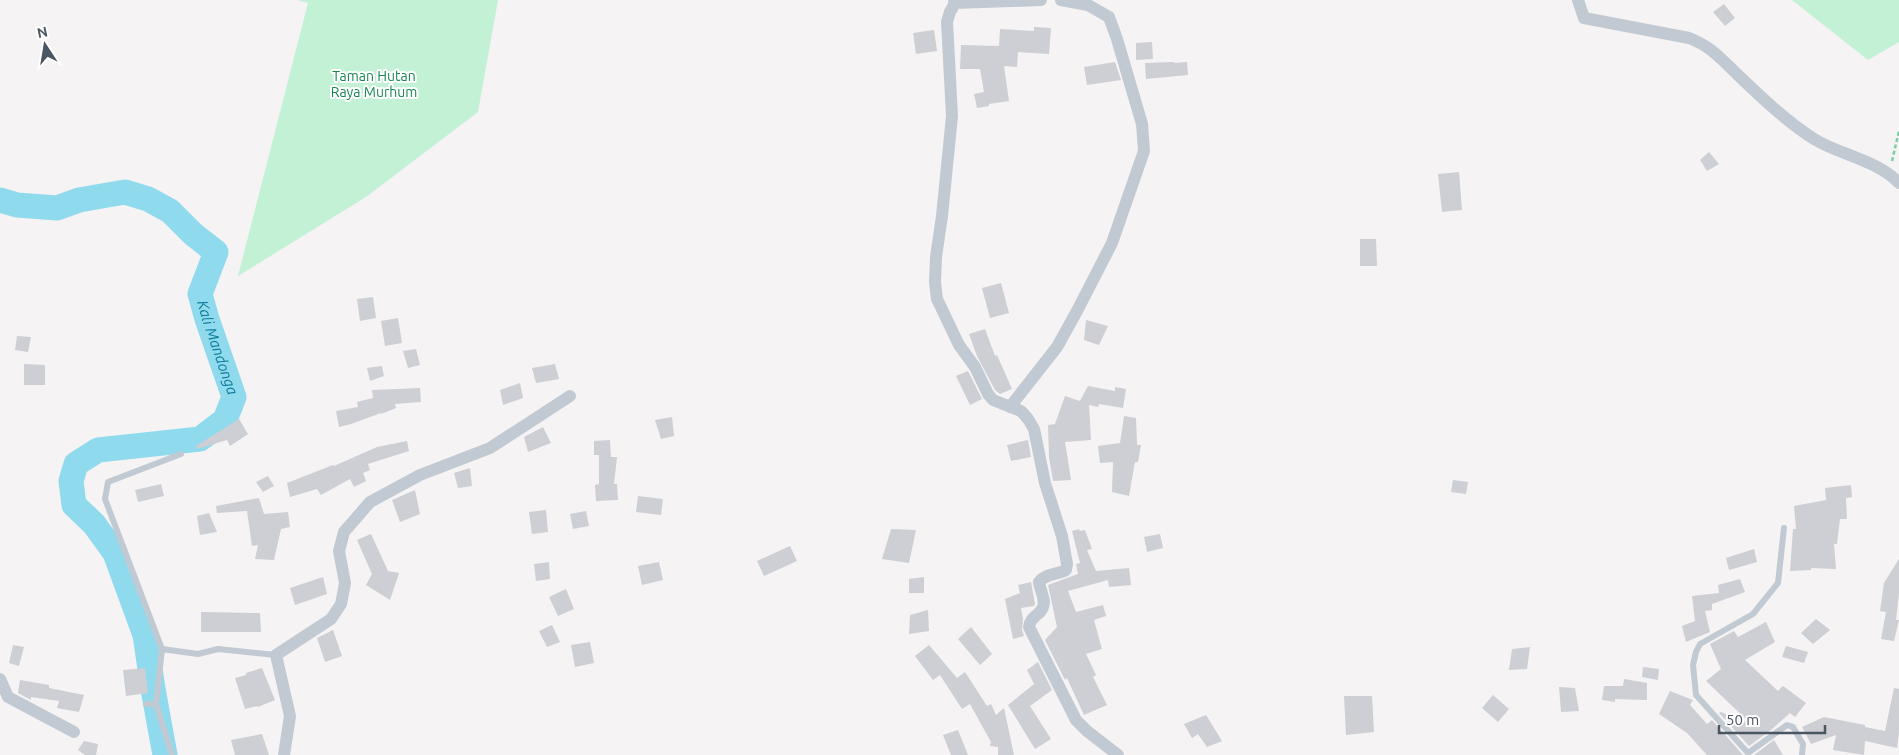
<svg xmlns="http://www.w3.org/2000/svg" width="1899" height="755" viewBox="0 0 1899 755" font-family="Ubuntu,sans-serif">
	<style>
		.green { fill: #c3f1d5 }
		.lines { fill: none; stroke-linecap: round; stroke-linejoin: round }
		.river { stroke: #90daee; stroke-width: 25 }
		.building { fill: #cdcfd5 }
		.path { stroke: #7ad0a6; stroke-width: 2.5; stroke-dasharray: 4 2.5; stroke-linecap: butt }
		.service { stroke: #c1cad2; stroke-width: 6 }
		.minor { stroke: #c1cad2; stroke-width: 12 }
		.labels { text-anchor: middle; stroke-width: 4; stroke-linejoin: round; paint-order: stroke }
		.park-label { font-size: 14px; fill: #17864f; stroke: #fff }
		.water-label { font-size: 15px; font-style: italic; fill: #0c7c9b; stroke: #fff }
	</style>
	<rect width="100%" height="100%" fill="#f5f3f3"/>
	<!-- green -->
	<g class="green">
		<polygon points="297,0 498,0 478,112 366,197 238,276 308,3"/>
		<polygon points="1792,0 1899,0 1899,42 1868,60"/>
	</g>
	<g class="lines">
		<!-- river -->
		<path class="river" id="s1" d="M0 200 17 205 57 208 79 200 125 192 148 199 170 211 193 234 216 252 200 294 207 319 234 397 225 420 200 439 98 450 76 464 71 481 74 505 94 524 115 553 145 635 153 689 165 755"/>
	</g>
	<!-- building -->
	<g class="building">
		<polygon points="1724,4 1735,18 1725,26 1713,12"/>
		<polygon points="1034,27 1051,28 1049,54 1018,52 1017,67 1004,66 1009,101 989,104 989,106 977,108 974,94 984,92 980,69 960,69 961,45 999,46 1000,29 1034,31"/>
		<polygon points="934,30 937,51 916,54 913,33"/>
		<polygon points="1152,42 1153,59 1136,60 1136,43"/>
		<polygon points="1115,62 1121,80 1087,85 1084,67"/>
		<polygon points="1174,62 1174,63 1187,62 1188,75 1146,79 1145,63"/>
		<polygon points="1709,152 1719,164 1707,171 1700,160"/>
		<polygon points="1459,172 1462,210 1442,212 1438,174"/>
		<polygon points="1360,239 1376,239 1377,266 1360,266"/>
		<polygon points="1001,283 1009,313 990,318 982,288"/>
		<polygon points="373,297 376,318 360,321 357,299"/>
		<polygon points="398,318 402,343 385,346 381,321"/>
		<polygon points="1086,320 1108,326 1099,345 1084,340"/>
		<polygon points="985,329 995,356 997,355 1012,389 1000,394 995,390 977,356 969,334"/>
		<polygon points="17,336 31,337 28,352 15,350"/>
		<polygon points="416,349 420,365 408,368 403,351"/>
		<polygon points="24,364 45,365 45,385 24,385"/>
		<polygon points="555,364 559,379 536,383 532,368"/>
		<polygon points="382,366 384,376 370,381 367,368"/>
		<polygon points="968,371 982,399 970,405 956,376"/>
		<polygon points="520,383 523,398 503,405 500,390"/>
		<polygon points="1088,386 1115,391 1115,387 1126,389 1123,408 1099,404 1098,407 1089,405 1091,440 1065,442 1071,480 1053,481 1049,457 1048,425 1055,424 1065,396 1080,401"/>
		<polygon points="420,388 421,402 395,404 396,408 381,414 381,413 351,424 339,427 336,411 358,407 357,402 373,398 372,390"/>
		<polygon points="1124,416 1136,418 1137,445 1141,445 1138,462 1135,462 1129,496 1112,492 1113,462 1100,463 1098,446 1120,443"/>
		<polygon points="672,417 674,436 661,439 655,420"/>
		<polygon points="239,419 248,434 230,446 227,440 197,449 196,446"/>
		<polygon points="543,427 551,443 528,452 524,437"/>
		<polygon points="610,440 611,457 617,457 614,484 617,484 618,500 596,501 595,485 599,484 599,455 594,455 594,441"/>
		<polygon points="1028,440 1031,457 1011,461 1007,445"/>
		<polygon points="407,441 409,451 368,464 370,470 363,473 366,481 354,487 350,479 321,495 317,489 290,497 287,483 333,465 334,466 377,447"/>
		<polygon points="470,468 472,486 458,488 454,473"/>
		<polygon points="268,476 274,486 263,492 256,482"/>
		<polygon points="1453,480 1468,482 1466,494 1451,492"/>
		<polygon points="161,484 164,496 138,502 135,490"/>
		<polygon points="1851,485 1852,497 1846,498 1847,519 1840,519 1837,544 1834,544 1836,569 1811,568 1811,570 1790,571 1793,529 1796,529 1794,506 1826,500 1825,488"/>
		<polygon points="415,490 420,514 400,522 392,500"/>
		<polygon points="638,496 663,499 661,515 636,512"/>
		<polygon points="259,498 264,514 288,512 290,527 281,529 274,560 255,559 258,545 252,546 247,511 217,513 216,506"/>
		<polygon points="546,510 548,532 532,534 529,512"/>
		<polygon points="586,511 589,526 573,529 570,514"/>
		<polygon points="209,513 217,532 200,535 197,516"/>
		<polygon points="891,529 916,530 909,563 882,559"/>
		<polygon points="1079,529 1080,531 1085,530 1092,549 1087,550 1096,571 1129,568 1131,585 1109,587 1108,580 1068,591 1076,612 1103,605 1106,616 1094,620 1102,649 1086,654 1096,675 1093,677 1107,705 1084,715 1067,678 1065,680 1045,640 1057,627 1048,585 1078,574 1076,564 1080,563 1072,531"/>
		<polygon points="371,534 388,571 399,573 390,600 366,585 372,574 357,540"/>
		<polygon points="1160,534 1163,548 1147,552 1144,537"/>
		<polygon points="790,546 797,561 764,576 757,561"/>
		<polygon points="1754,549 1757,562 1729,570 1726,558"/>
		<polygon points="1899,559 1899,593 1896,620 1899,620 1894,641 1881,639 1886,612 1880,611 1884,583"/>
		<polygon points="549,562 550,579 536,581 534,564"/>
		<polygon points="659,562 663,580 642,585 638,566"/>
		<polygon points="323,577 327,594 295,605 290,588"/>
		<polygon points="924,577 924,593 909,593 909,579"/>
		<polygon points="1740,579 1745,592 1712,604 1712,610 1705,611 1710,632 1686,642 1682,626 1695,621 1692,596 1719,593 1718,585"/>
		<polygon points="1031,582 1035,604 1034,606 1021,608 1023,619 1022,630 1024,636 1013,639 1005,599 1020,593 1018,585"/>
		<polygon points="566,589 574,609 558,616 549,597"/>
		<polygon points="928,610 929,631 909,634 910,615"/>
		<polygon points="201,612 260,613 261,632 201,632"/>
		<polygon points="1816,619 1830,630 1813,644 1801,633"/>
		<polygon points="1766,622 1775,642 1745,660 1778,691 1783,686 1806,703 1795,717 1790,713 1771,730 1749,746 1719,713 1721,712 1751,724 1706,681 1721,669 1710,644 1734,631 1738,637"/>
		<polygon points="552,625 560,642 547,647 539,631"/>
		<polygon points="971,627 992,654 980,665 958,639"/>
		<polygon points="333,630 342,656 325,662 317,638"/>
		<polygon points="590,642 594,663 575,667 571,645"/>
		<polygon points="13,645 24,647 19,666 9,663"/>
		<polygon points="929,645 957,678 965,672 987,706 991,704 996,715 1004,708 1014,755 998,755 998,747 990,746 991,742 970,704 962,709 940,675 933,680 915,656"/>
		<polygon points="1786,646 1808,652 1804,663 1782,657"/>
		<polygon points="1530,647 1527,669 1509,670 1512,649"/>
		<polygon points="1038,662 1052,690 1030,706 1051,739 1035,749 1008,705 1034,684 1027,670"/>
		<polygon points="1643,667 1659,669 1658,680 1642,677"/>
		<polygon points="145,668 148,693 126,696 123,670"/>
		<polygon points="262,668 275,700 258,707 257,706 245,709 235,678 246,675 246,673"/>
		<polygon points="1624,679 1647,683 1647,700 1615,699 1615,702 1602,700 1604,686 1623,686"/>
		<polygon points="20,680 49,685 49,688 84,695 79,712 57,708 59,701 31,697 31,700 18,693"/>
		<polygon points="1559,687 1575,688 1579,711 1561,712"/>
		<polygon points="1894,688 1899,689 1899,732 1897,748 1865,741 1864,755 1833,750 1836,735 1811,744 1802,727 1824,717 1865,725 1865,727 1885,731"/>
		<polygon points="1670,691 1693,700 1690,705 1707,724 1712,720 1743,755 1707,755 1687,733 1659,714"/>
		<polygon points="1493,695 1509,709 1498,722 1482,708"/>
		<polygon points="1344,696 1372,696 1374,732 1346,735"/>
		<polygon points="1206,715 1222,741 1207,747 1198,734 1192,738 1184,724"/>
		<polygon points="958,730 968,755 951,755 943,735"/>
		<polygon points="262,734 269,755 235,755 231,740"/>
		<polygon points="1774,740 1783,755 1754,755"/>
		<polygon points="84,741 98,744 96,755 85,755 78,750"/>
	</g>
	<g class="lines">
		<!-- path -->
		<polyline class="path" points="1892,161 1899,131"/>
		<!-- service -->
		<g class="service">
			<polyline points="1784,528 1778,583 1753,614 1700,644 1696,652 1693,665 1696,695 1748,753 1787,725 1793,727 1803,744 1802,755"/>
			<polyline points="162,649 105,499 108,482 181,454"/>
			<polyline points="146,704 156,704"/>
			<polyline points="172,755 156,704 162,649 198,654 218,649 276,655"/>
		</g>
		<!-- minor -->
		<g class="minor">
			<polyline points="954,0 955,3 1041,0"/>
			<path d="M1578 0 1584 18 1689 38C1712 47 1720 58 1737 74 1761 97 1786 121 1814 139 1840 155 1877 160 1899 183"/>
			<path d="M955 3 950 12 947 22 952 116 942 216 936 257 935 282 937 299 959 345 975 367 988 394 993 400 1021 411 1028 419 1034 429 1045 483 1062 536 1067 564 1066 570C1057 575 1046 573 1039 582 1040 590 1046 600 1043 607 1040 616 1030 616 1029 627L1076 720 1087 731 1118 755"/>
			<polyline points="1010,407 1057,347 1077,311 1112,243 1144,151 1142,124 1117,39 1109,17 1088,5 1061,0"/>
			<polyline points="0,679 8,697 74,732"/>
			<polyline points="284,755 290,716 276,655 331,619 341,604 345,583 339,551 344,532 370,502 420,475 490,448 570,396"/>
		</g>
	</g>
	<g class="labels">
		<!-- park labels -->
		<g class="park-label">
			<text x="374" y="81">Taman Hutan<tspan x="374" dy="16">Raya Murhum</tspan></text>
		</g>
		<!-- water labels -->
		<g class="water-label">
			<text dy="5" stroke="none"><textPath href="#s1" startOffset="340">Kali Mandonga</textPath></text>
		</g>
	</g>
	<!-- north arrow -->
	<g transform="translate(45 45) rotate(348)" stroke="#ffffff" stroke-width="4" paint-order="stroke">
	<path d="M0-4L9 19L0 12L-9 19Z" fill="#4a5661"/>
	<text y="-8" font-size="14" font-weight="bold" text-anchor="middle" fill="#4a5661">N</text>
	</g>
	<!-- scale -->
	<path d="M1719 725v8h106v-8" fill="none" stroke="#4a5661" stroke-width="2.5"/>
	<text x="1726" y="725" font-size="15" fill="#4a5661" stroke="#ffffff" stroke-width="4" paint-order="stroke">50 m</text>
</svg>
